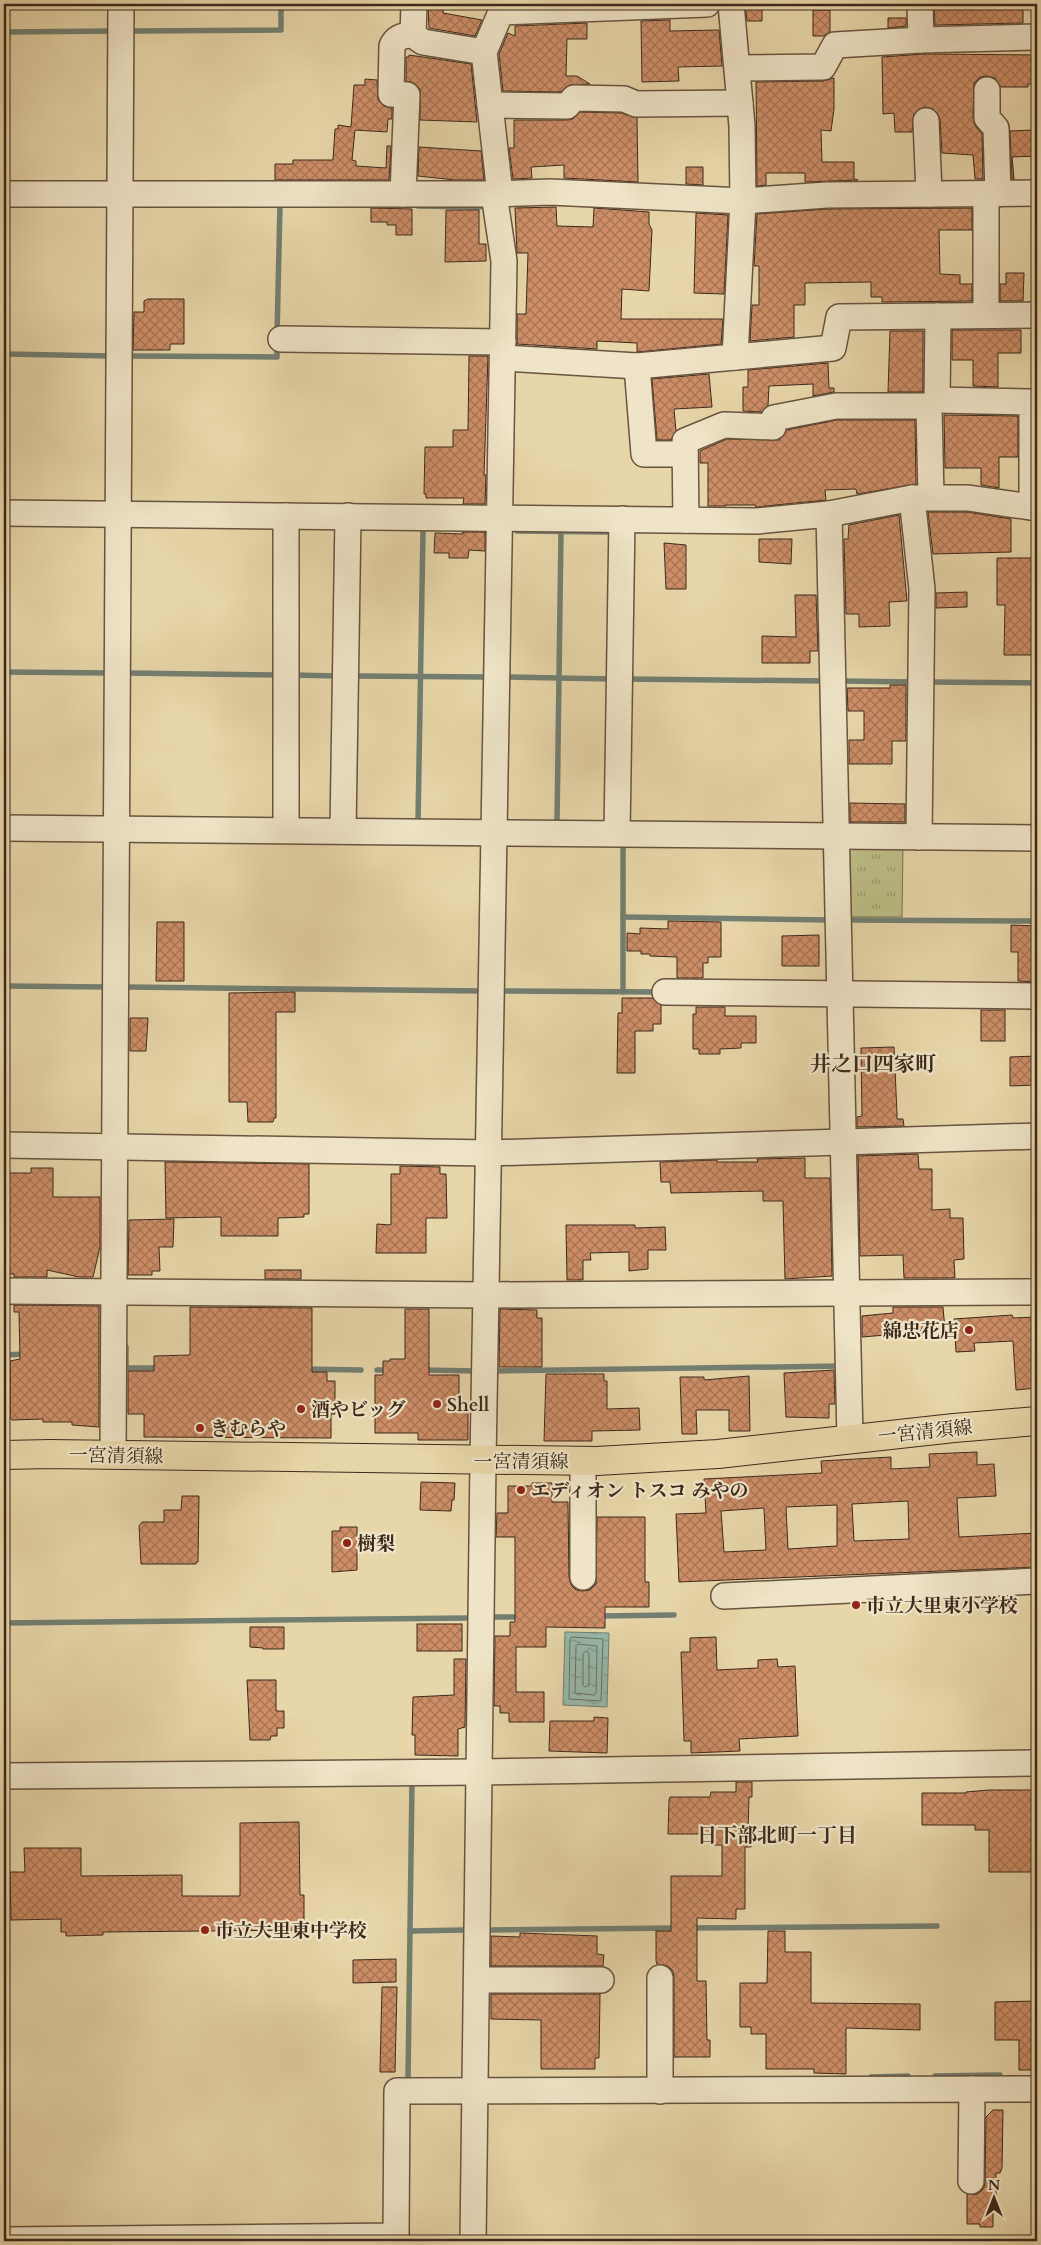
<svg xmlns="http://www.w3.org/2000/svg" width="1041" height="2245" viewBox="0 0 1041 2245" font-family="Cardo,'Noto Serif JP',serif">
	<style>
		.grass { fill: url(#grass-tufts); stroke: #7c7250 }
		.water { fill: url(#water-ripples); stroke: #737f72 }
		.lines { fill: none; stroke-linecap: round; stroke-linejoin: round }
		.shore { stroke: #6a7164; stroke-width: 1 }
		.stream { stroke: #737f72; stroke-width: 5.5 }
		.building { fill: url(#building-cross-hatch); stroke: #3d291c; fill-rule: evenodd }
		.minor-casing { stroke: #68543f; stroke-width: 28 }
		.major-casing { stroke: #3d291c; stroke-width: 30 }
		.minor { stroke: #efe4c7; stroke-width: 25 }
		.major { stroke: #e7d6a9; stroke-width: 28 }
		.poi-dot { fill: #8f2418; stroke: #efe4c7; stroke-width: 2 }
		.labels { text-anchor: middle; stroke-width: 4.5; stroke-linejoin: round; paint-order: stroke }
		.poi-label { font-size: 19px; font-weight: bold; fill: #3d291c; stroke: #efe4c7; text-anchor: start }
		.street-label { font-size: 19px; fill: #3d291c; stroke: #efe4c7 }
		.neighbourhood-label { font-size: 20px; font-weight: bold; fill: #3d291c; stroke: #efe4c7 }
		.quarter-label { font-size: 21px; font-weight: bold; fill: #3d291c; stroke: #efe4c7 }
	</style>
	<defs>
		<pattern id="grass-tufts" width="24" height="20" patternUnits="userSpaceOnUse" patternTransform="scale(1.25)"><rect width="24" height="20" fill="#bcbc84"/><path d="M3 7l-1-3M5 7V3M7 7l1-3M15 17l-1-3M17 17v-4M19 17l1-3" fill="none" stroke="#9a996b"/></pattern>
		<pattern id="water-ripples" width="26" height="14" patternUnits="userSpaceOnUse" patternTransform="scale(1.25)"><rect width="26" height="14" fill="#97b9ab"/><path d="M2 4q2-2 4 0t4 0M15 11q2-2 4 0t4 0" fill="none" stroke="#7c968a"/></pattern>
		<pattern id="building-cross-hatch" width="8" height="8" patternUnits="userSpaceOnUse" patternTransform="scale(1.25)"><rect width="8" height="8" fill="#cd8e67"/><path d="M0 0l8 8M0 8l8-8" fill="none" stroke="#a87454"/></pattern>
	</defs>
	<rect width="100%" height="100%" fill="#e7d6a9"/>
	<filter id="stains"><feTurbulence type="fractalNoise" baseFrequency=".004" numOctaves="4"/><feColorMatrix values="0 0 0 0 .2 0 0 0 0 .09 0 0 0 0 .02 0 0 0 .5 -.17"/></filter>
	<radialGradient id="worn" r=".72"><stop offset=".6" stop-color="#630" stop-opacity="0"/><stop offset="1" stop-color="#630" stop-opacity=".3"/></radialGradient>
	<!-- grass -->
	<polygon class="grass" points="850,845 903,846 902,917 845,917 845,850"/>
	<!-- water -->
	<polygon class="water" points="565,1632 609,1633 607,1707 563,1705"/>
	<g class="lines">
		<!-- shore -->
		<g class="shore">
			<polygon points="572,1637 603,1639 601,1701 569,1699 570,1640"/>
			<polygon points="578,1644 597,1646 596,1693 594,1695 575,1693 576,1646"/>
			<polygon points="587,1651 589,1654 589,1685 585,1687 583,1685 583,1654"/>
		</g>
		<!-- stream -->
		<g class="stream">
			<polyline points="132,31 281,30 281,4"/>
			<polyline points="4,32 113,31"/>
			<polyline points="418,206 480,207"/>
			<polyline points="277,335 280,205 286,205"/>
			<polyline points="4,354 111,356"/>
			<polyline points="129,356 277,357 277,344"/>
			<polyline points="463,530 489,531"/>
			<polyline points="517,531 611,532"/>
			<polyline points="4,672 108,673"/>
			<polyline points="126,673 280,675"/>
			<polyline points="294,675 337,676"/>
			<polyline points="353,676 488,677"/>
			<polyline points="506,677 611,679"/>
			<polyline points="624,679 825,681"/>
			<polyline points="843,681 913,682"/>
			<polyline points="927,682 1037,683"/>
			<polyline points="418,823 423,530"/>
			<polyline points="557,824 561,532"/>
			<polyline points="623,917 829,920"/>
			<polyline points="847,920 1037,921"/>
			<polyline points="4,986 107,987"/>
			<polyline points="126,987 484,991"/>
			<polyline points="502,991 659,992"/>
			<polyline points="623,992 623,846"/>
			<polyline points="126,1347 126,1368 161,1368"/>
			<polyline points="4,1355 26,1354"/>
			<polyline points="305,1369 361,1370"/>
			<polyline points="377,1370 390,1370"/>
			<polyline points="422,1370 478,1371"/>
			<polyline points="497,1371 841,1366"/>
			<polyline points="599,1616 674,1615"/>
			<polyline points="496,1617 522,1617"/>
			<polyline points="4,1623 467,1618"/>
			<polyline points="412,1781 408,2079 412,2083"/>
			<polyline points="689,1928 937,1926"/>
			<polyline points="490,1930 677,1928"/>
			<polyline points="410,1931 466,1930"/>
			<polyline points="935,2076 1000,2075"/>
			<polyline points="871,2077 908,2076"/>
			<polyline points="909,2241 1037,2240"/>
		</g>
	</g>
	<!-- building -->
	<g class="building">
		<polygon points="428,4 444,4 443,13 482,20 475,36 429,28"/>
		<polygon points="745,4 762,4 762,21 747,21"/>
		<polygon points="934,4 1023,4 1023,23 935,25"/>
		<polygon points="813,10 830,10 830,32 824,36 813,36"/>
		<polygon points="888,18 906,18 906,26 888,28"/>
		<polygon points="670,20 670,31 719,30 722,66 678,67 679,81 642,82 641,21"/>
		<polygon points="587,23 587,39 567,39 566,76 577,76 590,84 569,85 561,92 503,91 499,54 508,33 515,36 515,26"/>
		<polygon points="924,54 1037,55 1037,84 1028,84 1028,87 1001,87 995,78 987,76 980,77 974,83 973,118 976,127 982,134 983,179 975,179 973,155 942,153 940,120 938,114 933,109 925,107 919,109 914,114 912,132 895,132 894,113 883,114 882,57"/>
		<polygon points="409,55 471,64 477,122 420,120 420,89 414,83 406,81 406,57 409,57"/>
		<polygon points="834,78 834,109 831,131 821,130 822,162 854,162 854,179 858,180 805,182 805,173 766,173 766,185 757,186 756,82 823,81"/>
		<polygon points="365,79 377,80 378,100 384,106 392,108 392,119 388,119 387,132 355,130 352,160 356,161 356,166 386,168 387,146 391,146 389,180 275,180 275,164 293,164 293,160 333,160 335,129 338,129 338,125 351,127 354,85 365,85"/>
		<polygon points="580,112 621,113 637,118 638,182 564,178 564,165 531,167 532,178 513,179 509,148 514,148 514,120 567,120 573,119"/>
		<polygon points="1033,130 1033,134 1037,134 1037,156 1012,157 1014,179 1012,179 1010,131"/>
		<polygon points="419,147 481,151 484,180 455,180 418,176"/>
		<polygon points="686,167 703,167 703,185 686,184"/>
		<polygon points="556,207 557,226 593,227 594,208 649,212 649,224 652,230 649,291 622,289 621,319 723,319 721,344 637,352 637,343 597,341 597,349 517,344 517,314 526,314 528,253 517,253 515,208"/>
		<polygon points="371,208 412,209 412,235 396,235 396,225 387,225 387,222 371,222"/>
		<polygon points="972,208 972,230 939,230 940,274 960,275 960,284 972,284 972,301 882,302 882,297 871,297 871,282 805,283 805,305 794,305 794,337 750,341 752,305 759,305 759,266 754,266 757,214 828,209"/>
		<polygon points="446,210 479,210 479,244 486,244 486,261 445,262"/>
		<polygon points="696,213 728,215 724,294 694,293"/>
		<polygon points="1006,273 1024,273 1023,301 1000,301 1000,284 1006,284"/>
		<polygon points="148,299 184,299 184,344 170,344 170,350 133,350 134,312 144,312 144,301"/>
		<polygon points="952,330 1021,330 1021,353 998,353 998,387 973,386 973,360 952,360"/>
		<polygon points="890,331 923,331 923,392 888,392"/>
		<polygon points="469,356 488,356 484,475 486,475 485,504 463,504 464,498 426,498 426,494 424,494 425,447 453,447 453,430 468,430"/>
		<polygon points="828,363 829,388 834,388 834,392 813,396 813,384 769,386 768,406 762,412 743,411 743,387 748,387 748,370"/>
		<polygon points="709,374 712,407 674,409 676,431 671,440 657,440 652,379"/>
		<polygon points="944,415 1018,416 1018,457 999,457 999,488 981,485 981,468 945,468"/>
		<polygon points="837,420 915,420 916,484 857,494 856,489 825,490 826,500 756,507 755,505 726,505 726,506 708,506 708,463 700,463 700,451 727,439 779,440 787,430"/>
		<polygon points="928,512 967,512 1011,519 1011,552 933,554"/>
		<polygon points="899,515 907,601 889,602 890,626 859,627 859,614 846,614 844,539 848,539 849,525"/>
		<polygon points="463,532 485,532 485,551 469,550 468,558 449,558 449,553 434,553 435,533 463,534"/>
		<polygon points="759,539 792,539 791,564 759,562"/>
		<polygon points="664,543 686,545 686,589 666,589"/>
		<polygon points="997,558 1037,558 1037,655 1004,655 1005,605 997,605"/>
		<polygon points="967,592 967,607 936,608 936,593"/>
		<polygon points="795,595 816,595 818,651 810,651 810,663 762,663 762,636 796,637"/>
		<polygon points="890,685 906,685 906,741 892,741 892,764 849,764 849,740 864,740 864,711 848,711 847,688 890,688"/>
		<polygon points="850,803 905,804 905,822 850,822"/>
		<polygon points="668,921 721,922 721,957 708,957 708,963 703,963 703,978 677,978 677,957 650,956 650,954 641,954 641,951 627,951 627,933 640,934 640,928 668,929"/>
		<polygon points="157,922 184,922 184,981 156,981"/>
		<polygon points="1011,925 1037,926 1037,982 1018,981 1018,952 1011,952"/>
		<polygon points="819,935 819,966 782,966 782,936"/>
		<polygon points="295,992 295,1012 276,1012 276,1118 274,1118 273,1122 248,1122 247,1102 229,1102 229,993"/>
		<polygon points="622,998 652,998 661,1005 661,1024 653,1024 653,1031 635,1031 635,1073 617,1073 618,1013 622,1013"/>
		<polygon points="696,1007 725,1007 725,1016 756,1016 756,1043 741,1043 741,1048 720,1049 720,1054 699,1054 699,1049 693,1049 693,1014 696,1014"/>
		<rect x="981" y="1010" width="24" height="31"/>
		<polygon points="130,1018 148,1018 146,1051 130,1051"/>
		<polygon points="894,1047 897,1114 897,1119 903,1119 904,1126 857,1127 857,1117 862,1116 861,1048"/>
		<polygon points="1037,1056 1037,1085 1010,1086 1010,1057"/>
		<polygon points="918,1154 919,1169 932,1169 932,1210 950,1209 950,1218 963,1218 964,1259 954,1260 955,1278 904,1278 903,1255 860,1256 858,1156"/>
		<polygon points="805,1158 805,1178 830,1178 832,1276 785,1279 783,1201 763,1201 763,1191 671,1193 670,1182 661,1182 660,1162 717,1160 717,1162 758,1162 757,1159"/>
		<polygon points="165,1162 309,1164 309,1214 304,1214 304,1217 278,1218 278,1236 221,1236 221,1217 166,1218"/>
		<polygon points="400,1166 440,1167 440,1174 446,1174 447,1218 426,1218 426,1253 376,1253 377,1224 391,1225 391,1174 400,1174"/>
		<polygon points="31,1168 53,1168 53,1197 100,1197 100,1247 93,1277 79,1277 47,1270 47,1277 14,1277 14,1274 4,1274 4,1250 7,1250 7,1214 4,1214 4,1185 7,1185 7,1173 31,1173"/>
		<polygon points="174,1219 173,1247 159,1247 160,1271 152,1271 152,1275 128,1275 129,1220"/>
		<polygon points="566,1225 635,1225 635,1228 665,1227 666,1250 648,1250 648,1269 629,1271 629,1252 590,1253 591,1260 583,1260 583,1280 567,1280"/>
		<rect x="265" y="1270" width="36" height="9"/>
		<polygon points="14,1305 99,1306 99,1427 72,1425 72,1422 43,1422 43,1419 12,1420 10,1418 10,1361 20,1359 19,1312 14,1312"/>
		<polygon points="190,1307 312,1308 312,1372 327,1372 327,1381 335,1381 335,1414 331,1414 331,1438 144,1437 144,1414 128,1414 128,1371 154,1371 154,1356 190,1355"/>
		<polygon points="893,1307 943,1307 945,1330 862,1337 862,1316 893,1313"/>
		<polygon points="405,1309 429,1309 429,1375 459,1375 459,1412 468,1412 468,1440 418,1440 418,1433 375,1433 375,1375 383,1375 383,1361 390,1361 390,1359 405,1359"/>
		<polygon points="500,1309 537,1310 537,1318 542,1318 542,1367 499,1367"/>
		<polygon points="1012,1315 1013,1318 1037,1317 1037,1388 1016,1390 1013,1341 974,1343 975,1351 956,1352 954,1319"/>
		<polygon points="834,1370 835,1404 829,1404 829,1418 786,1417 784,1373"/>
		<polygon points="546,1374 604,1374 604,1381 607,1381 607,1409 639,1408 640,1430 592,1431 592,1441 544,1441"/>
		<polygon points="749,1376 750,1431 729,1431 729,1410 696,1410 697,1434 682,1434 680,1377 704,1377 704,1380"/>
		<path d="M977 1452V1465L994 1464 996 1496 957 1498 959 1537 1037 1533V1567L679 1582 676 1514 706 1513 704 1479 822 1473 821 1461 891 1457V1469L930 1467 929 1454ZM908 1501 909 1539 854 1541 852 1504ZM837 1505V1546L788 1549 786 1507ZM764 1508 766 1550 724 1552 721 1511Z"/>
		<polygon points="421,1482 455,1483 454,1500 452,1500 451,1511 420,1510"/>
		<polygon points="532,1483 552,1483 552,1502 568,1502 569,1577 571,1585 576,1590 583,1591 590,1590 596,1584 597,1517 645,1517 645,1582 649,1582 649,1607 605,1607 605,1628 546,1627 546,1647 516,1647 516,1692 544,1692 544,1722 509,1722 509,1713 500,1713 500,1706 494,1706 495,1636 510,1636 510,1622 515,1622 515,1537 496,1537 497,1513 508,1513 508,1486 532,1486"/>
		<polygon points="182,1496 199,1496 198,1562 196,1562 196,1564 141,1564 139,1526 142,1522 164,1522 164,1510 181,1510"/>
		<polygon points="340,1527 357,1527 357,1570 332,1572 332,1531 340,1531"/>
		<rect x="417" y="1624" width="45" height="27"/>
		<polygon points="250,1627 284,1627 284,1649 263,1649 263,1648 250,1647"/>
		<polygon points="716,1637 717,1670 758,1668 758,1660 777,1659 778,1667 795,1666 798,1736 739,1739 740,1751 691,1753 691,1741 684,1741 681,1652 690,1652 690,1638"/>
		<polygon points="454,1659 466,1659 465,1727 458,1729 458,1756 415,1755 415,1735 412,1735 413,1697 454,1695"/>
		<polygon points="247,1680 276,1680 276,1711 284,1711 284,1728 277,1728 277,1736 271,1736 270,1740 250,1740"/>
		<polygon points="594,1717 608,1718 607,1753 549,1751 550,1721 594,1721"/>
		<polygon points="736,1782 752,1782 752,1797 749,1797 748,1832 751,1832 751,1847 745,1847 745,1909 736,1909 736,1919 697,1918 697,1981 706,1981 707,2040 710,2040 710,2057 674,2057 674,1978 673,1971 668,1966 657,1964 656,1961 656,1931 671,1931 671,1876 722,1876 722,1845 711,1845 710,1834 668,1834 669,1800 670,1797 710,1797 711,1792 736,1792"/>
		<polygon points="989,1790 1037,1790 1037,1872 989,1872 989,1830 975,1830 975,1825 922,1825 922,1793 966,1793 966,1792"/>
		<polygon points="299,1822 300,1895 304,1895 304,1930 103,1932 103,1935 66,1936 66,1932 61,1932 61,1919 11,1920 10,1872 25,1872 24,1848 81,1848 81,1876 182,1875 182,1896 240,1896 240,1823"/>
		<polygon points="768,1931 785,1931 785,1952 811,1952 811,2003 920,2004 920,2030 846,2028 846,2074 814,2073 814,2069 766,2069 766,2034 751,2034 751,2027 740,2027 740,1983 767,1983"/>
		<polygon points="520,1933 597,1936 597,1954 604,1955 603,1966 491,1966 491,1936 520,1937"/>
		<polygon points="396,1959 396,1982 353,1983 353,1960"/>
		<polygon points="382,1987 397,1987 395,2072 380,2072"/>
		<polygon points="491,1994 600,1994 599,2058 595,2058 595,2069 541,2069 541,2020 491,2019"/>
		<polygon points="1037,2001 1035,2070 1019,2070 1019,2040 995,2040 995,2002"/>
		<polygon points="993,2110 1003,2110 1002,2168 1000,2173 996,2173 996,2195 993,2195 993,2227 980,2227 980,2224 967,2224 967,2194 978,2194 984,2188 985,2181 986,2117"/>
	</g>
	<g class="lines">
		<defs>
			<g id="minor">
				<polyline points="414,4 413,35 423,42 484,52"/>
				<polyline points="731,4 742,126 743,201 735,357"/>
				<polyline points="920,4 921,40"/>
				<polyline points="738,68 823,67 835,45 921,40 1037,37"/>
				<polyline points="987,90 987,118 996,128 998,194"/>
				<polyline points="490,105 567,106 574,98 624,99 636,104 740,103"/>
				<polyline points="926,121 929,194"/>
				<polyline points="4,194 494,194 550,192 743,201 827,195 1037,193"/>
				<path d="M403 194 407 95 391 94 392 46C396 37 403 35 413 35"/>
				<polyline points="500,194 484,52 501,12 707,4"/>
				<polyline points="986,194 986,315"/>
				<polyline points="281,339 503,342"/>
				<polyline points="503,358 637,366 833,348 839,317 1035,315 1037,313"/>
				<polyline points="637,366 644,454 685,454"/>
				<polyline points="937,400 1029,402 1032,406 1032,507"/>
				<polyline points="931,497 929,406 937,400 938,316"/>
				<polyline points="912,498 922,589 919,837"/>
				<polyline points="4,513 757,521 829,514 912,498 968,498 1037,508"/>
				<polyline points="829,514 850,1439"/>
				<polyline points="686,520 685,441 724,425 773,427 774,418 836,406 929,406"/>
				<polyline points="4,828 1037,838"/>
				<polyline points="286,830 286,516"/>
				<polyline points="343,831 348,516"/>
				<polyline points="617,833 622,519"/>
				<polyline points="665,992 1037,996"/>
				<polyline points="4,1145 489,1153 1037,1136"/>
				<polyline points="4,1291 486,1295 1037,1292"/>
				<polyline points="113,1455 121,4"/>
				<polyline points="583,1461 583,1577"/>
				<polyline points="724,1596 1037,1581"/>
				<polyline points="4,1776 479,1772 1037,1763"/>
				<polyline points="660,1978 660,2091"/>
				<polyline points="477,1980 601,1980"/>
				<polyline points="971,2181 972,2089"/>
				<polyline points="4,2240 396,2236 397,2091 1037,2089"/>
				<polyline points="473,2241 483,1461 504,261 494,194"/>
			</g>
			<polyline id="major" points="4,1455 50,1454 597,1461 718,1454 954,1428 1037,1421"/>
		</defs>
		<!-- minor casing -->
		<use href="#minor" class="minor-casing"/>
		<!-- major casing -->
		<use href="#major" class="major-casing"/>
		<!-- minor -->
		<use href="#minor" class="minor"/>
		<!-- major -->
		<use href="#major" class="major"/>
	</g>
	<!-- markers -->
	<g class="poi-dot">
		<circle cx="969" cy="1330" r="5"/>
		<circle cx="437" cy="1404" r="5"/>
		<circle cx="301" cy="1409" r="5"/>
		<circle cx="200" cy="1428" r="5"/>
		<circle cx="521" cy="1490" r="5"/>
		<circle cx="347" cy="1543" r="5"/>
		<circle cx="856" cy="1605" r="5"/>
		<circle cx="205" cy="1930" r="5"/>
	</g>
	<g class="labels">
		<!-- poi labels -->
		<g class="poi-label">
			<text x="959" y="1337" text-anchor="end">綿忠花店</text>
			<text x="447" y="1411">Shell</text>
			<text x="311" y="1416">酒やビッグ</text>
			<text x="210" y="1435">きむらや</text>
			<text x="531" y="1497">エディオン トスコ みやの</text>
			<text x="357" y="1550">樹梨</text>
			<text x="866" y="1612">市立大里東小学校</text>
			<text x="215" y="1937">市立大里東中学校</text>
		</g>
		<!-- street labels -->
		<g class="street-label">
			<text transform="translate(925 1431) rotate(-6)" y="7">一宮清須線</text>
			<text transform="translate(116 1455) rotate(1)" y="7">一宮清須線</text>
			<text x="521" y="1468">一宮清須線</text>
		</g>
		<!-- neighbourhood labels -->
		<g class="neighbourhood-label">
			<text x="777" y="1842">日下部北町一丁目</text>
		</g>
		<!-- quarter labels -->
		<g class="quarter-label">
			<text x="873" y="1071">井之口四家町</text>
		</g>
	</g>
	<!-- margin -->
	<rect width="1041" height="2245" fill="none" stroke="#e7d6a9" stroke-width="20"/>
	<rect x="5" y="5" width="1031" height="2235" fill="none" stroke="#3d291c" stroke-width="2.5"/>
	<rect x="10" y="10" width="1021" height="2225" fill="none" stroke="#3d291c"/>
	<!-- north arrow -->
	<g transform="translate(994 2198)" stroke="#efe4c7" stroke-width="4" paint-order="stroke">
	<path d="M0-4L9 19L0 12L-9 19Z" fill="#3d291c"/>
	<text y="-8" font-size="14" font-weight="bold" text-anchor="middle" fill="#3d291c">N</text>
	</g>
	<rect width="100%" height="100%" filter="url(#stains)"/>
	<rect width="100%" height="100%" fill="url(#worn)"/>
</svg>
